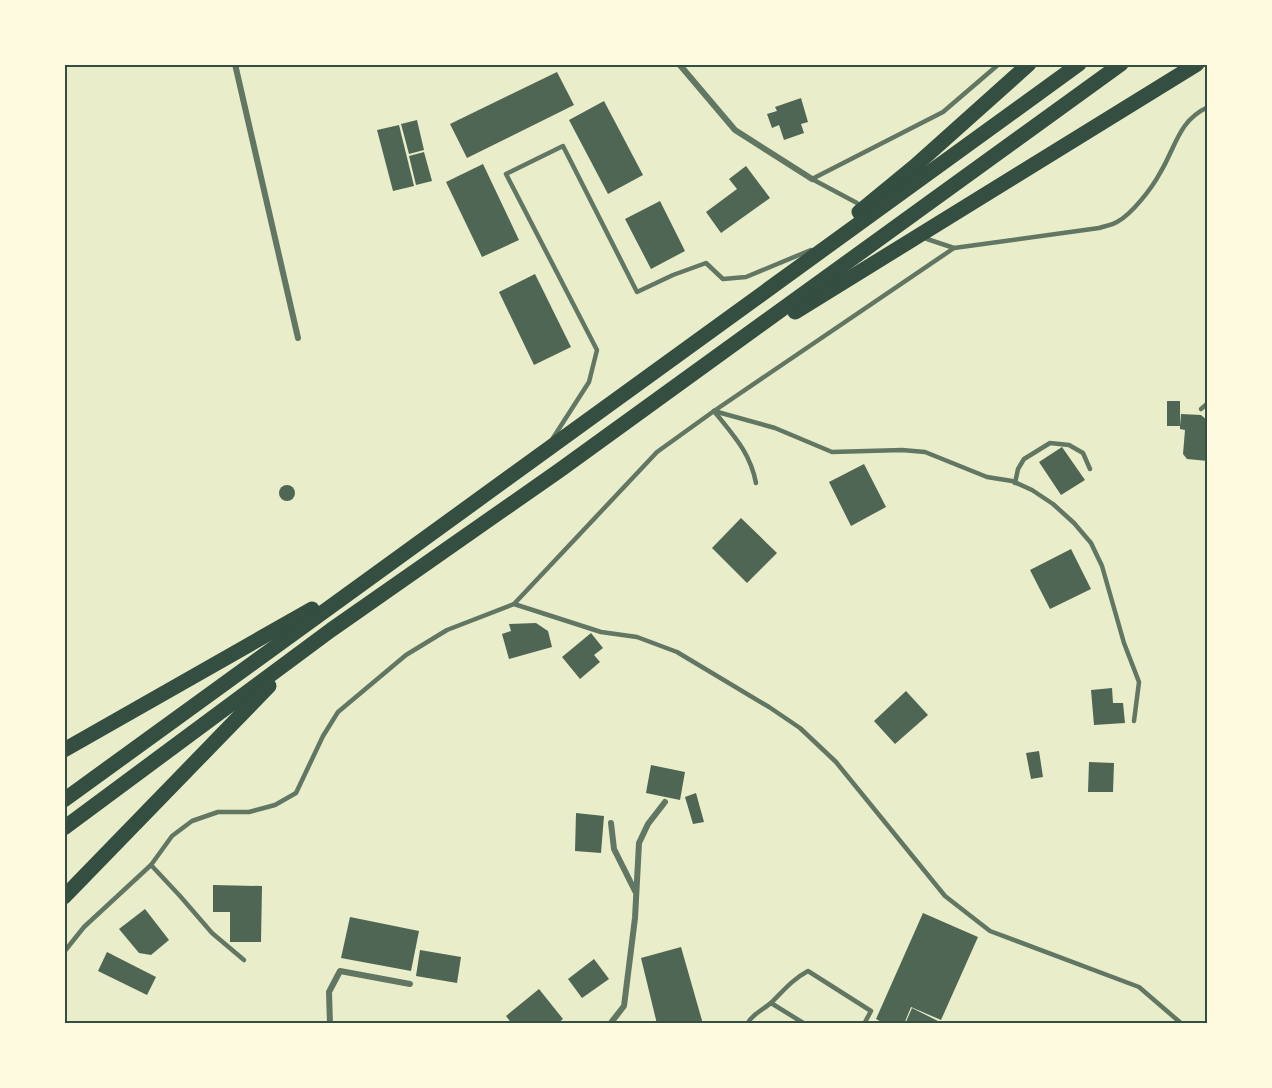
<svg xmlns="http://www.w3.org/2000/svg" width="1272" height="1088" viewBox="0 0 1272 1088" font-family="'Exo 2',sans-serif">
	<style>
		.building { fill: #4f6655 }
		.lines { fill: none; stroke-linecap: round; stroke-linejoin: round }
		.service { stroke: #617663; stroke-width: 4.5 }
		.minor { stroke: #617663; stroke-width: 6 }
		.trunk { stroke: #344e41; stroke-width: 15 }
		.neatline { fill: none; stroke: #344e41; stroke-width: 2 }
	</style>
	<rect width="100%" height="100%" fill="#e9edc9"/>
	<!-- building -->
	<g class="building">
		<polygon points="557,72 574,105 467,158 450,124"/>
		<polygon points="801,98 808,122 801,124 804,133 784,140 779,125 772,128 767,114 777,111 775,107"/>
		<polygon points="604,101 643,175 608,194 569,120"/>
		<polygon points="417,120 424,150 409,154 401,124"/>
		<polygon points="399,125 414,186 393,191 377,130"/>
		<polygon points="424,152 432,181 416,185 409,156"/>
		<polygon points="483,164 519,240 482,257 446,182"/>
		<polygon points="746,166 770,198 721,233 706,212 737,189 729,179"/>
		<polygon points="660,201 685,251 651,269 625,219"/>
		<polygon points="535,274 571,347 534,365 499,292"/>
		<polygon points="1167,401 1180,401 1180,426 1181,414 1201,415 1208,421 1208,461 1187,459 1183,454 1185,430 1180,429 1180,426 1167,426"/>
		<polygon points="1062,447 1085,480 1061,495 1039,462"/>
		<polygon points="864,464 886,507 851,526 829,482"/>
		<circle cx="287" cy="493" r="8"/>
		<polygon points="741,518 777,553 747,583 712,548"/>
		<polygon points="1071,549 1091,589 1050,609 1030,570"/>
		<polygon points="536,623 548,631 552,647 509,659 502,634 511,631 509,624"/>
		<polygon points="591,633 603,648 594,655 600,662 580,679 562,657"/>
		<polygon points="1112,688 1113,703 1123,703 1125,723 1094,725 1091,690"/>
		<polygon points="906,691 928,715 895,744 874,721"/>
		<polygon points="1039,751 1043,777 1031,779 1026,753"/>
		<polygon points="1089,762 1114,763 1113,792 1088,792"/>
		<polygon points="651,765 685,772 680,800 646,793"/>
		<polygon points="696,793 704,822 693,824 685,797"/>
		<polygon points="576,813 604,816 601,853 575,851"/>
		<polygon points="213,885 262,886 261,942 230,942 230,912 213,912"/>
		<polygon points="145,909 169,940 151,955 139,953 119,929"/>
		<polygon points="923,913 978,937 941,1020 911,1007 904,1024 885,1024 876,1019"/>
		<polygon points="350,917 419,931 411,971 341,958"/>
		<polygon points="681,947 703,1024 657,1024 641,958"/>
		<polygon points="420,950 461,957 457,983 416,976"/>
		<polygon points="107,952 156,977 147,995 98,971"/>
		<polygon points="594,959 609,979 582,998 568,979"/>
		<polygon points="539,989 563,1019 557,1024 512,1024 506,1016"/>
		<polygon points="912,1008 944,1024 905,1024"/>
	</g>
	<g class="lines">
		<!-- service -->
		<g class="service">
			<polyline points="812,179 943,112 999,64"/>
			<polyline points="812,179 857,203"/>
			<path d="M954 248 1099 228C1105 226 1112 225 1117 222 1132 214 1152 188 1160 173 1176 147 1178 121 1208 107"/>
			<polyline points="1201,409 1208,403"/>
			<polyline points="714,411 775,428 832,452 902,450 925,452 987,477 1012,481 1032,490 1053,504 1074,523 1091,543 1102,566 1124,643 1139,682 1134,721"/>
			<path d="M714 411C733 435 750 452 756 483"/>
			<polyline points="553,438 589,382 597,350 506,174 563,146 637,292 673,275 706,263 723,279 746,277 811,250"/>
			<polyline points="1015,483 1018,469 1024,459 1050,443 1069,445 1083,453 1090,469"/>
			<polyline points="514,604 601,632 637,637 677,652 769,707 800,728 836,762 945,896 990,931 1139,987 1182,1024"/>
			<polyline points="151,865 180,896 212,933 244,960"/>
			<polyline points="64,952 84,927 151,865 172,836 192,821 218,812 249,812 275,805 296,793 323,736 338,712 406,655 447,630 514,604 657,452 714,411 954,248 927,239"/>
			<polyline points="771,1003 805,1024"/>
			<path d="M747 1024C753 1013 763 1010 772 1002 784 990 793 979 808 971L871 1011 864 1024"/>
		</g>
		<!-- minor -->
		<g class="minor">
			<polyline points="235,64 298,338"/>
			<polyline points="679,64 735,130 812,179"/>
			<polyline points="611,823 614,849 635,891"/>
			<polyline points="330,1024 329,992 340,971 410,984"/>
			<polyline points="610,1024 624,1006 635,918 639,843 648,824 665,802"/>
		</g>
		<!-- trunk -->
		<g class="trunk">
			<polyline points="859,212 915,166 1029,64"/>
			<polyline points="795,312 1197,64"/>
			<polyline points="64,750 312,609"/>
			<polyline points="64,800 1079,64"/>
			<polyline points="64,828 331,630 560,470 1121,64"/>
			<polyline points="64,897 269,686"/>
		</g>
	</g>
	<!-- border -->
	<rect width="1272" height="1088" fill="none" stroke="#fefae0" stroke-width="132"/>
	<rect x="66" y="66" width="1140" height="956" class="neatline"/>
</svg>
